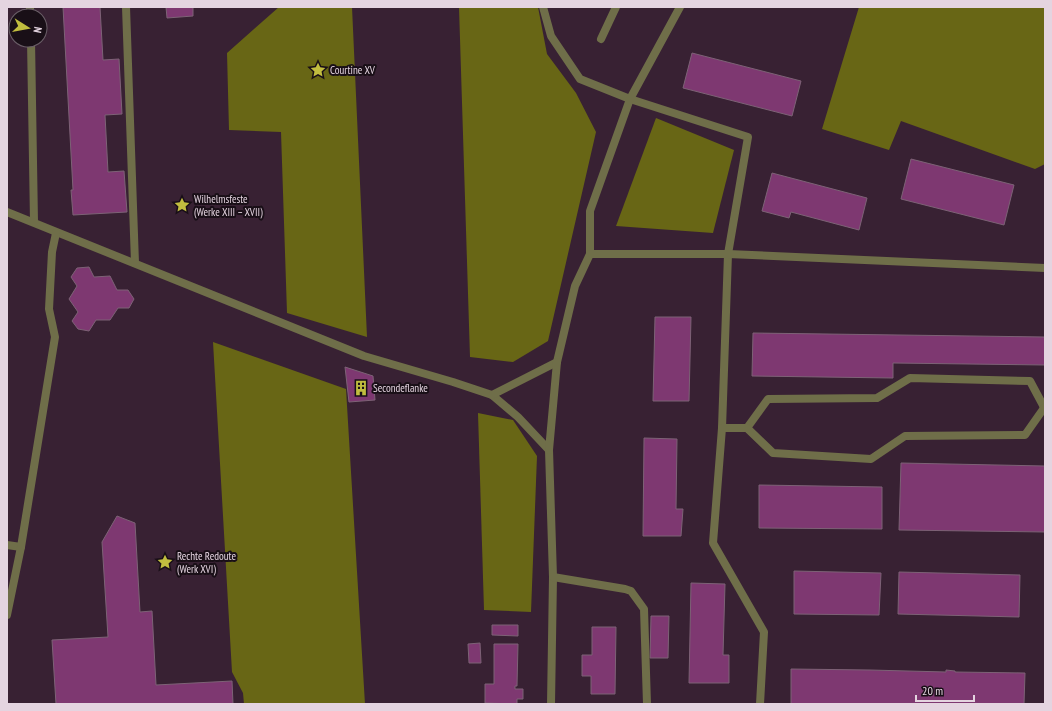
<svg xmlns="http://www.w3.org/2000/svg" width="1052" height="711" viewBox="0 0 1052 711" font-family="'PT Sans Narrow',sans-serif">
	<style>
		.forest { fill: #686615 }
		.building { fill: #7e3871; stroke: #7d6276 }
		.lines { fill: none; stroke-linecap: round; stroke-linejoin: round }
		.service { stroke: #6f6e49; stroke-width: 8 }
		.labels { text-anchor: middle; stroke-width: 4; stroke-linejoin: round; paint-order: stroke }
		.poi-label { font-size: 11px; fill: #e4d4e0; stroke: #190f17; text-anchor: start }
	</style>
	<rect width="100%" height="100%" fill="#382133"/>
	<!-- forest -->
	<g class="forest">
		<polygon points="279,7 352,7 367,337 287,313 281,132 229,130 227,53"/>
		<polygon points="459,7 538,7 547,54 576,93 596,132 548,341 513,362 470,357"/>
		<polygon points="859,7 1045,7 1045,164 1035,169 901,121 889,150 822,129"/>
		<polygon points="656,118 734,150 713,233 616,226"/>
		<polygon points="213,342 346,389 365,704 244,704 243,693 232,672"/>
		<polygon points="478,413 513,420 537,456 531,612 484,610"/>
	</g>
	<!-- building -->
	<g class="building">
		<polygon points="63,7 100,7 103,60 119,59 122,114 105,115 108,172 124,171 127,212 73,215 71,190 73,190"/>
		<polygon points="166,7 193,7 193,16 167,18"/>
		<polygon points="692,53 801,81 792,116 683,88"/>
		<polygon points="911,159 1014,185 1004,225 901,199"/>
		<polygon points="772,173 867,198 859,230 791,212 789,218 762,211"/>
		<polygon points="89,267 94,277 110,276 117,290 128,290 134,299 129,308 118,308 110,320 96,320 89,331 78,329 72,321 78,312 69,299 77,286 71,277 77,268"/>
		<polygon points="655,317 691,317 689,401 653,401"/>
		<polygon points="753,333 1045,337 1045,365 893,363 893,378 752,376"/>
		<polygon points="345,367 373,376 375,400 349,402"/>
		<polygon points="644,438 677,439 676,509 683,509 681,536 643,536"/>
		<polygon points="901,463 1045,466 1045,532 899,530"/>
		<polygon points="759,485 882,487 882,529 759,528"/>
		<polygon points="117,516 135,523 140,612 152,611 156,685 232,681 233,704 56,704 52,640 108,637 102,542"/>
		<polygon points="794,571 881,573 879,615 794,614"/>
		<polygon points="899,572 1020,575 1019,617 898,614"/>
		<polygon points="691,583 725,584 723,655 729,655 729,683 689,683"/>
		<polygon points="651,616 669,616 668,658 650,658"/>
		<polygon points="492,625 518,625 518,636 492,635"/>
		<polygon points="592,627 616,627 615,694 591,694 591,676 582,676 582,655 592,655"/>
		<polygon points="480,643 481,663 469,663 468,644"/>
		<polygon points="494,644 518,644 517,686 515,686 515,689 523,689 523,699 517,699 517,704 485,703 485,684 494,684"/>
		<polygon points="791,669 870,670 946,672 946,670 955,671 955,672 1025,673 1024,704 791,704"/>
	</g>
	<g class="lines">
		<!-- service -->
		<g class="service">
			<polyline points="30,7 30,16"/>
			<polyline points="126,7 135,263"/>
			<polyline points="543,7 551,36 580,79 630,99 748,137 728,254 722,428"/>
			<polyline points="601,39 616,7"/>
			<polyline points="31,40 34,222"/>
			<polyline points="7,212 364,356 453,382 492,395 518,417 549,450 553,577 551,704"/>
			<polyline points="590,254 590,211 630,99 680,7"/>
			<polyline points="492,395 557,362 575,286 590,254 728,254 1045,268"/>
			<polyline points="747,428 768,399 877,398 910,378 1030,381 1045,409"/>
			<polyline points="549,450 557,362"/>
			<polyline points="7,545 21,547"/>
			<polyline points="553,577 625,589 631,591 644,609 647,704"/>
			<polyline points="7,615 21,547 55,337 49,309 52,252 56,233"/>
			<polyline points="760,704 764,632 713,543 722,428 747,428 773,453 871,459 905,436 1025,435 1044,408"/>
		</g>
	</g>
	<!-- icons -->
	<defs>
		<symbol id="sight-bare" viewBox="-9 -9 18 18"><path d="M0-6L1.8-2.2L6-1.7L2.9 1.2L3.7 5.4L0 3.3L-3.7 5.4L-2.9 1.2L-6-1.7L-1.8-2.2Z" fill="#c1bd3f" stroke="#190f17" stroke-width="2.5" paint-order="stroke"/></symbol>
		<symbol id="building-bare" viewBox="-9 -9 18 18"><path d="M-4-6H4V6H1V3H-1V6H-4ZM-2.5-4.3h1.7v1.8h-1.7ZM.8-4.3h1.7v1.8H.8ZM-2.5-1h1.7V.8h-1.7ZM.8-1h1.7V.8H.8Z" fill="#c1bd3f" stroke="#190f17" stroke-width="2.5" paint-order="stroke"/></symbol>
	</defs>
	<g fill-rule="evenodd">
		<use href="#sight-bare" x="307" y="59" width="22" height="22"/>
		<use href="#sight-bare" x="171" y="194" width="22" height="22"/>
		<use href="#building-bare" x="350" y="377" width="22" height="22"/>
		<use href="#sight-bare" x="154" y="551" width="22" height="22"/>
	</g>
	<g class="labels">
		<!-- poi labels -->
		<g class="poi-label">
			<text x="330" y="74">Courtine XV</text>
			<text x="194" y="203">Wilhelmsfeste<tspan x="194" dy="13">(Werke XIII – XVII)</tspan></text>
			<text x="373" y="392">Secondeflanke</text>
			<text x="177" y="560">Rechte Redoute<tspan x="177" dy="13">(Werk XVI)</tspan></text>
		</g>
	</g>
	<!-- border -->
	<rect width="1052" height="711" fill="none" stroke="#e4d4e0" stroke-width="16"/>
	<!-- north arrow -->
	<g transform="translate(28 28) rotate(101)"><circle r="19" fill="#190f17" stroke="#6a5e67"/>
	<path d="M0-3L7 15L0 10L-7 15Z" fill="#c1bd3f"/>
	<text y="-6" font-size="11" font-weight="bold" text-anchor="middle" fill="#e4d4e0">N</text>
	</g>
	<!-- scale -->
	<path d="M916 695v6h58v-6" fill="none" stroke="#e4d4e0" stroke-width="2"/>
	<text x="922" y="695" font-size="12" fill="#e4d4e0" stroke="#190f17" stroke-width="3" paint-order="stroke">20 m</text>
</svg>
